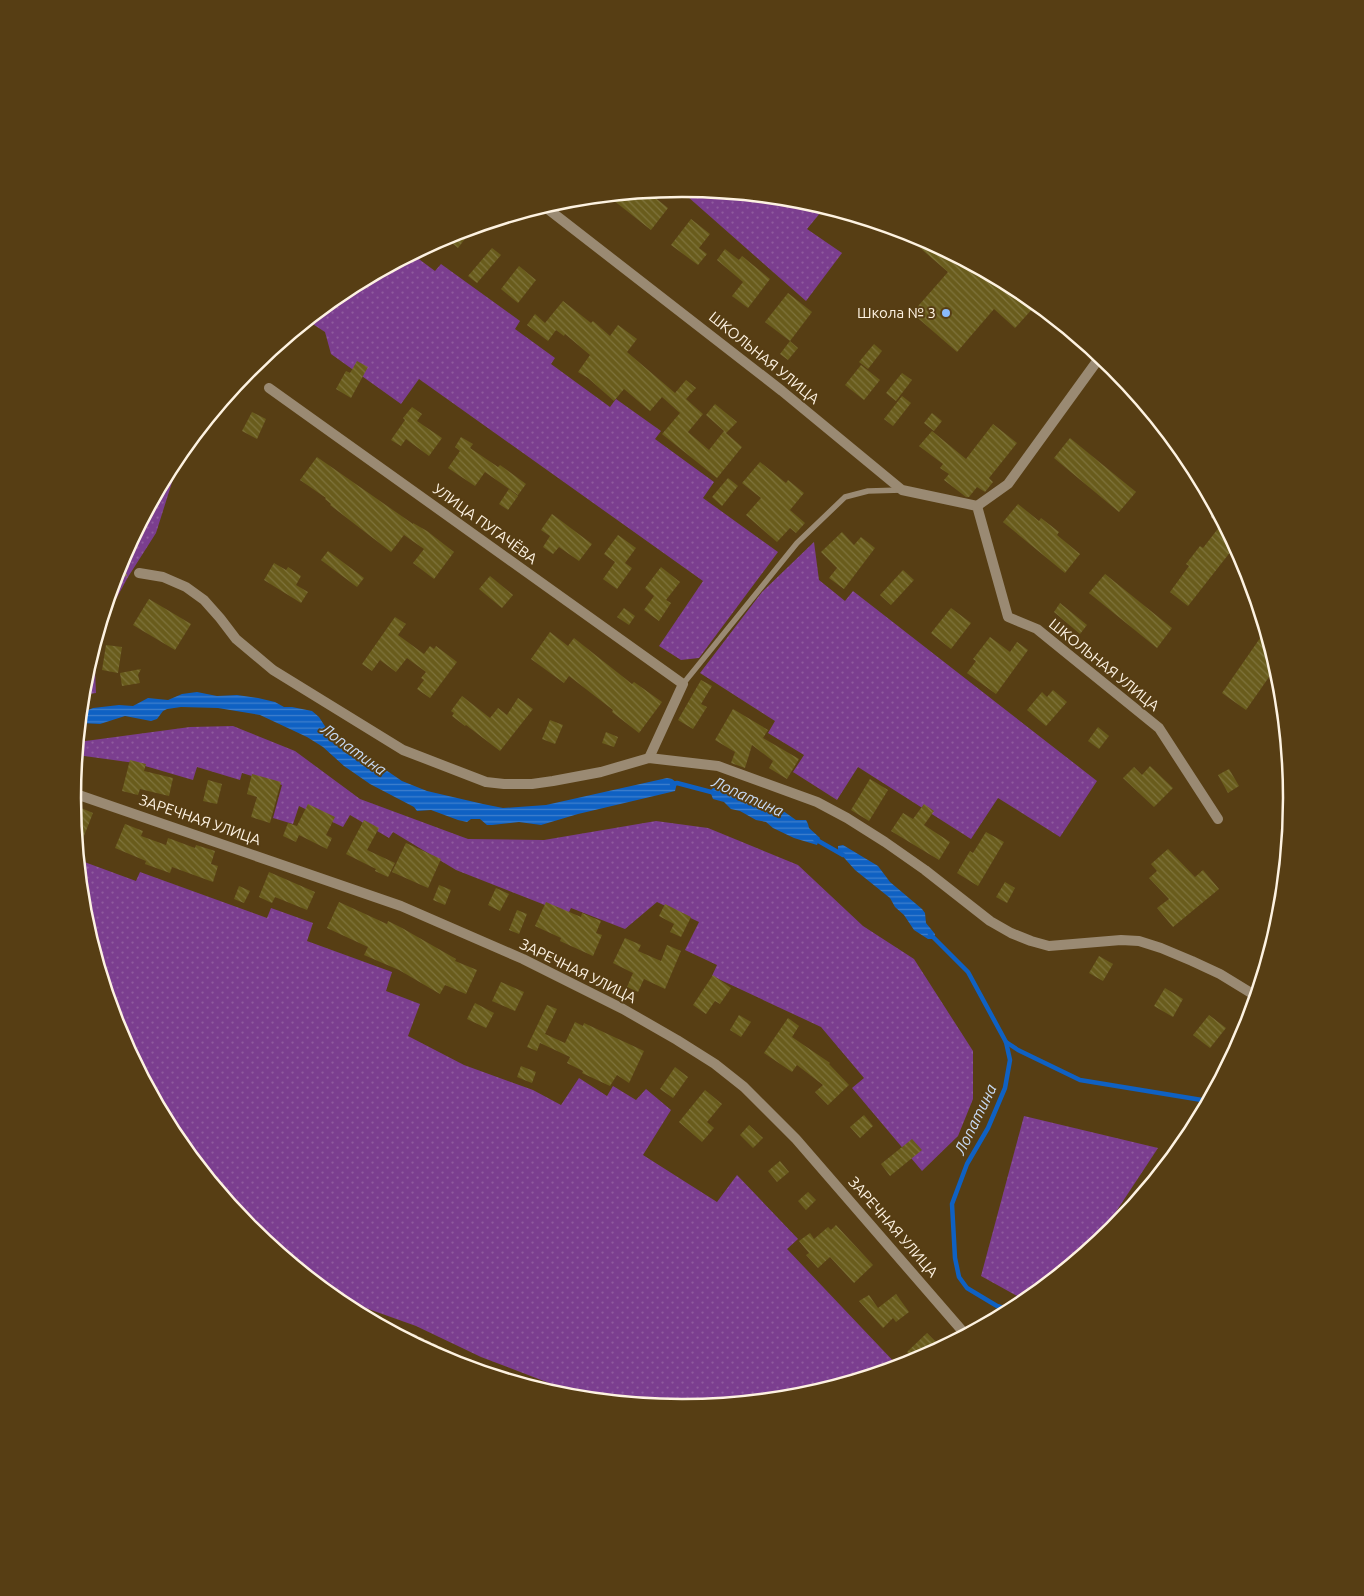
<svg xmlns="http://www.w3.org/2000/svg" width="1364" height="1596" viewBox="0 0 1364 1596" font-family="Ubuntu,sans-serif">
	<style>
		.park { fill: url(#park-dots) }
		.water { fill: url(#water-rules) }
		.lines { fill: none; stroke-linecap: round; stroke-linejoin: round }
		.stream { stroke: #0f61c3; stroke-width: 4.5 }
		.building { fill: url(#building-back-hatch) }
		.path { stroke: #8b7654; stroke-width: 2.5; stroke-dasharray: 5 2.5; stroke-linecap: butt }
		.service { stroke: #9a8a73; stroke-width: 5.5 }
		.minor { stroke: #9a8a73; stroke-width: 10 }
		.poi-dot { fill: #8abafc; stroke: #573e14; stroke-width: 2 }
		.labels { text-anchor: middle; stroke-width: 4; stroke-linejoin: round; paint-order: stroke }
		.poi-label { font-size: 15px; fill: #fdf2e1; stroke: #573e14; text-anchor: end }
		.street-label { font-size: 15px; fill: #fdf2e1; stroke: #573e14 }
		.water-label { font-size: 16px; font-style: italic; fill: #c7d9f3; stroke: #573e14 }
		.rim { fill: none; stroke: #fdf2e1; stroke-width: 2.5 }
	</style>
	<defs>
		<pattern id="park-dots" width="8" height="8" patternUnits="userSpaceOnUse" patternTransform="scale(1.25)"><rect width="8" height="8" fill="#7b3e8f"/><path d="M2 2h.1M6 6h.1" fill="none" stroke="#8f5a9e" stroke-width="1.8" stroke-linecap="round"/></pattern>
		<pattern id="water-rules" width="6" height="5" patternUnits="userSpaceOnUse" patternTransform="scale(1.25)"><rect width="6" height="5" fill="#0f61c3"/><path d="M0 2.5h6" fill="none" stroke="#3f80cd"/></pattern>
		<pattern id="building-back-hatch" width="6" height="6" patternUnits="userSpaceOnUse" patternTransform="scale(1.25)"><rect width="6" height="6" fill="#695c1c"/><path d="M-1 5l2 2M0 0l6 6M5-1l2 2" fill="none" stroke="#7f743d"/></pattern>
	</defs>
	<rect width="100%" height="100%" fill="#573e14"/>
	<!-- park -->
	<g class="park">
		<polygon points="679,189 801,200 825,207 807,229 842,253 806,301"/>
		<polygon points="412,254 435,271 441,264 520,321 515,329 555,358 551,364 610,407 616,399 661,431 655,439 714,482 703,498 778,552 699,658 681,660 659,646 703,581 419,379 401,404 331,354 325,332 308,321 344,291"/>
		<polygon points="191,440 180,457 156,533 128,577 98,632 119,564 175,459"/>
		<polygon points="814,542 819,580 845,601 853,591 1097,781 1060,837 998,798 971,839 858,767 837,800 793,772 804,755 768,733 775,721 700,673 762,592"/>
		<polygon points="94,647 96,693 83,695 84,679"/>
		<polygon points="233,726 295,751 360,799 468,839 544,840 656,821 708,828 798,865 863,926 914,959 973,1051 973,1099 958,1136 922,1171 852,1088 864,1078 821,1027 712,976 717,965 685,950 699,922 657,902 625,929 571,908 568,914 456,870 393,832 389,838 350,815 343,827 299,806 293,824 273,818 282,785 242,773 240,780 197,767 193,780 135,763 77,755 78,742 190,727"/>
		<polygon points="79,860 136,881 140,872 267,918 271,908 313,923 307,941 392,972 386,991 420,1004 408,1036 464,1065 533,1090 561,1105 579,1078 607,1096 613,1086 636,1100 646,1089 671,1110 643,1155 717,1202 737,1175 798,1239 787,1249 898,1366 801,1396 682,1407 581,1397 575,1393 481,1357 416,1326 332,1296 251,1229 175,1136 119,1031 84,917"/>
		<polygon points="1024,1116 1158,1148 1094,1245 1026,1301 981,1276"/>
	</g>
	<!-- water -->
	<g class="water">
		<polygon points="197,692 217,696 237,695 258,698 275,702 284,707 292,707 312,711 319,717 330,734 340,746 358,758 377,764 402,781 427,791 483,804 503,808 546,805 667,778 672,779 677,783 675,791 671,792 578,814 541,825 519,822 492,825 487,825 480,819 471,819 467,822 458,820 431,810 417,811 414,807 370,784 344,766 323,747 307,737 260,715 218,708 181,707 167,709 163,711 157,719 151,721 125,716 100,724 80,723 81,713 93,708 119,705 133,706 148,698 168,700 182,694"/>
		<polygon points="713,788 723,789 779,808 796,820 806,820 808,824 809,828 820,838 817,845 794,838 773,828 766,822 756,820 740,811 731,809 724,802 713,799 710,791"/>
		<polygon points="843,845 878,866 890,882 922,909 925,913 926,923 935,934 934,939 928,939 914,930 904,915 895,907 890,898 855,870 838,851 838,846"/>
	</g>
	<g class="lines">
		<!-- stream -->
		<g class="stream">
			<polyline points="672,784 677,783 715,793"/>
			<polyline points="815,839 843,855"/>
			<polyline points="930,934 968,972 1006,1042 1010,1060 1005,1088 988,1128 967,1164 952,1204 955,1258 959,1277 967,1288 997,1306 1010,1310"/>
			<polyline points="1006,1042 1018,1050 1080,1080 1208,1101"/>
		</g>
	</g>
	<!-- building -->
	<g class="building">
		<polygon points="648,192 668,208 651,230 608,196"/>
		<polygon points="691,219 710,234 699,248 707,254 698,265 671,245"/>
		<polygon points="474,227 458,248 445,237 449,235"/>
		<polygon points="907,232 916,235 1008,285 1034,307 1015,328 994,309 957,352 912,313 948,272 905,235"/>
		<polygon points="492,248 501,255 477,283 468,276"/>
		<polygon points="725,249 739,260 742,256 770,279 748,308 732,296 743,282 717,260"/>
		<polygon points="519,266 536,280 518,303 501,289"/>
		<polygon points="788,293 812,312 790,341 765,322"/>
		<polygon points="563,301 591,323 593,321 610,336 618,325 637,339 627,352 675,393 686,380 696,388 686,399 703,414 688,432 709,450 724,431 706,415 715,404 737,422 726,433 742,447 717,478 662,434 680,413 662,397 650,411 624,389 614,401 588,378 578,372 590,355 565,334 564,336 556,330 548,341 527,325 535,314 545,323"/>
		<polygon points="790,341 798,348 788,360 780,354"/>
		<polygon points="874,344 882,351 868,369 859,362"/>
		<polygon points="357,361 368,367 351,398 336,389 346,371 350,373"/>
		<polygon points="861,365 880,380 864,400 845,385"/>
		<polygon points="902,373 912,380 896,401 886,393"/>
		<polygon points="902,396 911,403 893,426 884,419"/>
		<polygon points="412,407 422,414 417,421 442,438 429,456 406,439 401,446 391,440 405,420 403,418"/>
		<polygon points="252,412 266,419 257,439 242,431"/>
		<polygon points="932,413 942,421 934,431 924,423"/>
		<polygon points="993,424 1017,443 989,478 993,482 985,492 977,487 969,497 966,497 944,480 949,474 940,468 943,464 919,446 932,431 966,459"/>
		<polygon points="461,437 473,444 470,448 498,467 500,465 526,484 518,495 485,472 475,486 448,468 460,451 455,447"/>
		<polygon points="1070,438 1136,492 1119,512 1054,458"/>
		<polygon points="317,457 413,524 413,523 427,531 454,552 434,579 413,563 424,549 404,535 391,552 330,505 331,504 325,499 326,498 300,480"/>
		<polygon points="760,462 786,483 788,480 804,493 790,510 805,523 796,533 790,528 777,542 746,515 761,498 742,483"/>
		<polygon points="728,478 738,486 722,506 712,497"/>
		<polygon points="509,489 518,496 508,510 499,504"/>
		<polygon points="1018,504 1039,521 1041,518 1059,532 1057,535 1080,554 1065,573 1003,522"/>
		<polygon points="552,514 592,544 579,561 559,547 553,554 543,547 550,536 541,530"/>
		<polygon points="1220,526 1228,532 1235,546 1188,606 1170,592 1189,566 1186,564 1200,546 1203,548"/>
		<polygon points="842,532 854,545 861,537 875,548 844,589 829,578 837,568 821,552"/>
		<polygon points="618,535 636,548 625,563 632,568 617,589 603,579 615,562 604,554"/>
		<polygon points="328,551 364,578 357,587 321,560"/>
		<polygon points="274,563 286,570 288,567 301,576 296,585 308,592 301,603 264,580"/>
		<polygon points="661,567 680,582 666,600 671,603 659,621 644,610 654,596 645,588"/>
		<polygon points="903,570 914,580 891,605 880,595"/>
		<polygon points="1105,574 1172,628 1157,648 1089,593"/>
		<polygon points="490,576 513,595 502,608 479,589"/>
		<polygon points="149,599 191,624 175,650 133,625"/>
		<polygon points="1060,603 1087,625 1080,634 1054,612"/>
		<polygon points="624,608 635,616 629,625 617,617"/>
		<polygon points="951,608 971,623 951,649 931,633"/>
		<polygon points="395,617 406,624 398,635 424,654 430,646 434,649 436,646 457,662 430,698 417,689 424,680 421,678 426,672 407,658 396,672 380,660 372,671 362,664"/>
		<polygon points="1265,631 1276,667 1246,710 1222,693"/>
		<polygon points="550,632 568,646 574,638 632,684 634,682 662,702 639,733 612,712 613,710 569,676 564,683 531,659"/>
		<polygon points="990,637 1010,652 1017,642 1028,650 996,694 967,673 976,661 973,659"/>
		<polygon points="106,645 122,647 118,673 102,670"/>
		<polygon points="141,669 138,675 140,683 122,686 120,673"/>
		<polygon points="701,680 712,686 701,704 707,707 693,729 678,720"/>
		<polygon points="1053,690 1067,702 1046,726 1027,710 1042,692 1047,697"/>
		<polygon points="462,696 490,718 498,708 507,715 518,698 533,709 500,751 466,725 465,726 452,716 454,713 451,711"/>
		<polygon points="733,709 768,730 763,738 799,759 787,779 769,768 773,761 752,745 745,768 731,763 735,752 715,740"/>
		<polygon points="550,720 563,725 555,744 542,739"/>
		<polygon points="1098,727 1109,736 1099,749 1088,741"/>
		<polygon points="606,732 618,737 614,747 602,743"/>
		<polygon points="130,760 146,764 144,771 173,778 169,796 140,789 138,795 122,791"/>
		<polygon points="1150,766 1173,788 1154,807 1123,778 1134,767 1142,775"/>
		<polygon points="1229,769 1239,786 1228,793 1218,775"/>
		<polygon points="252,774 281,782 270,823 251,817 257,797 247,794"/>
		<polygon points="870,779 888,790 869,821 851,810"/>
		<polygon points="208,780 222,784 217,804 203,801"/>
		<polygon points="308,804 335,817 326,835 332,838 327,849 299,835 296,842 283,836 288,823 297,826"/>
		<polygon points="924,804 934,811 924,825 950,842 939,860 891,831 903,813 913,819"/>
		<polygon points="81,808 93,813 78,851 75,823"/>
		<polygon points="364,820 379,828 367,850 395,863 388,877 375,871 376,869 346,854"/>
		<polygon points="125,824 143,831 141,836 166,845 168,838 195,848 196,845 215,851 211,864 218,866 213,882 172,867 170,873 145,864 146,861 115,848"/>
		<polygon points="986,832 1004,842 978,886 957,873 970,851 973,853"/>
		<polygon points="406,843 441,859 428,888 392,872"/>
		<polygon points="1168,849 1195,877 1203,870 1219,889 1173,927 1157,908 1169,899 1149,878 1157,871 1151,864"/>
		<polygon points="269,872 315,892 307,910 275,897 272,903 259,897"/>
		<polygon points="1005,882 1015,888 1007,903 996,897"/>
		<polygon points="439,885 451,890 445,905 433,900"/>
		<polygon points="239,886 250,891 244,903 234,899"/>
		<polygon points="496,888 509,894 500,911 488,905"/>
		<polygon points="339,902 387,924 388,921 402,928 456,959 455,961 477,970 466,994 445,985 440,994 399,970 364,955 368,947 327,928"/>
		<polygon points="546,902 581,917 582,913 601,921 596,933 602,935 593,956 560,941 561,938 535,926"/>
		<polygon points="665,904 691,917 681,937 670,932 674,924 659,916"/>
		<polygon points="517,910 527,914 519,934 509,930"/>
		<polygon points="625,938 641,945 638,951 661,961 667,945 681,951 665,989 644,979 638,992 627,987 633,973 613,963"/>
		<polygon points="1099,956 1113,964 1103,981 1089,973"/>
		<polygon points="713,975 731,988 720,1004 715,1001 706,1014 693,1005"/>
		<polygon points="501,982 524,992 515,1011 492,1001"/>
		<polygon points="1165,988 1183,999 1173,1017 1154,1006"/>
		<polygon points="475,1003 494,1013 486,1028 467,1019"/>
		<polygon points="547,1005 557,1009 545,1034 565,1043 575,1022 583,1026 584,1023 644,1051 629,1083 617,1075 610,1086 582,1073 583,1071 567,1063 570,1057 540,1043 537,1051 527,1047"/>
		<polygon points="739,1015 751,1022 741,1037 730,1030"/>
		<polygon points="1209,1015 1226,1028 1210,1048 1193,1035"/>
		<polygon points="788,1018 799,1026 792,1037 830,1063 829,1064 849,1085 828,1105 815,1092 823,1085 797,1065 792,1072 764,1053"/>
		<polygon points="521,1066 536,1072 532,1083 517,1077"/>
		<polygon points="675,1067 688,1077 673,1098 660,1089"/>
		<polygon points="705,1090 722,1104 707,1122 714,1128 702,1142 679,1122"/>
		<polygon points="864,1115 873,1126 860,1138 850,1127"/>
		<polygon points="749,1125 763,1138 753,1148 740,1135"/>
		<polygon points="912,1139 922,1150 890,1176 881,1164"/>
		<polygon points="780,1161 789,1172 777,1182 768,1171"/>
		<polygon points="808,1192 816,1200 806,1210 798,1201"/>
		<polygon points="836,1225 873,1265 854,1283 830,1257 818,1268 806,1255 809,1253 799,1241 810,1233 814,1239 828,1227 831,1230"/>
		<polygon points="896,1294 909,1312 896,1322 893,1318 883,1328 859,1301 869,1295 878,1308"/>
		<polygon points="927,1333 941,1347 915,1361 907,1352"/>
	</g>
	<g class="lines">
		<!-- path -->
		<g class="path">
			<polyline points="116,576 127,575"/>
			<polyline points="370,1319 411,1334 476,1365 541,1389"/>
		</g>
		<!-- service -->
		<g class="service">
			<polyline points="1214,516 1220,518"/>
			<polyline points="683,684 797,543 845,497 868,491 902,490"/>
		</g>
		<!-- minor -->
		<g class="minor">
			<polyline points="544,206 782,391 902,490 977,506 1008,617 1037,629 1159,728 1218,819"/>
			<polyline points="269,388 683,684 649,758"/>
			<polyline points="977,506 1008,484 1100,357"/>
			<polyline points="139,573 163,577 186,587 204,600 220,618 236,639 273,670 403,750 486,782 504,784 532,784 553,781 601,772 649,758 718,766 817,802 847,818 885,842 925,870 990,921 1011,933 1031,941 1049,946 1121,940 1139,941 1161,948 1192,961 1220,974 1256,996"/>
			<polyline points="73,793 401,906 523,959 623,1009 677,1040 715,1064 744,1087 796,1139 965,1334"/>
		</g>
	</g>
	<!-- markers -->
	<circle class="poi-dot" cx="946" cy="313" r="5"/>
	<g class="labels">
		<!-- poi labels -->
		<g class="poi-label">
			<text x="936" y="318">Школа № 3</text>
		</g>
		<!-- street labels -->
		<g class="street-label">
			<text transform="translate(764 358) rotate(39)" y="5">ШКОЛЬНАЯ УЛИЦА</text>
			<text transform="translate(485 524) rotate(36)" y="5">УЛИЦА ПУГАЧЁВА</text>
			<text transform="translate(1104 665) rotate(39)" y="5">ШКОЛЬНАЯ УЛИЦА</text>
			<text transform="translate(200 820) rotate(19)" y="5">ЗАРЕЧНАЯ УЛИЦА</text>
			<text transform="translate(578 971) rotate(26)" y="5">ЗАРЕЧНАЯ УЛИЦА</text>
			<text transform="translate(893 1227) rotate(49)" y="5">ЗАРЕЧНАЯ УЛИЦА</text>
		</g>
		<!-- water labels -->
		<g class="water-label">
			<text transform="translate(354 749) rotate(36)" y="6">Лопатина</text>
			<text transform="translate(748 796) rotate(24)" y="6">Лопатина</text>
			<text transform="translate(975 1119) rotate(-64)" y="6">Лопатина</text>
		</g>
	</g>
	<!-- crop -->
	<path d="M0 0H1364V1596H0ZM81 798a601 601 0 1 1 1202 0a601 601 0 1 1-1202 0Z" fill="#573e14" fill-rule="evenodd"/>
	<path class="rim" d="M81 798a601 601 0 1 1 1202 0a601 601 0 1 1-1202 0Z"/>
</svg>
